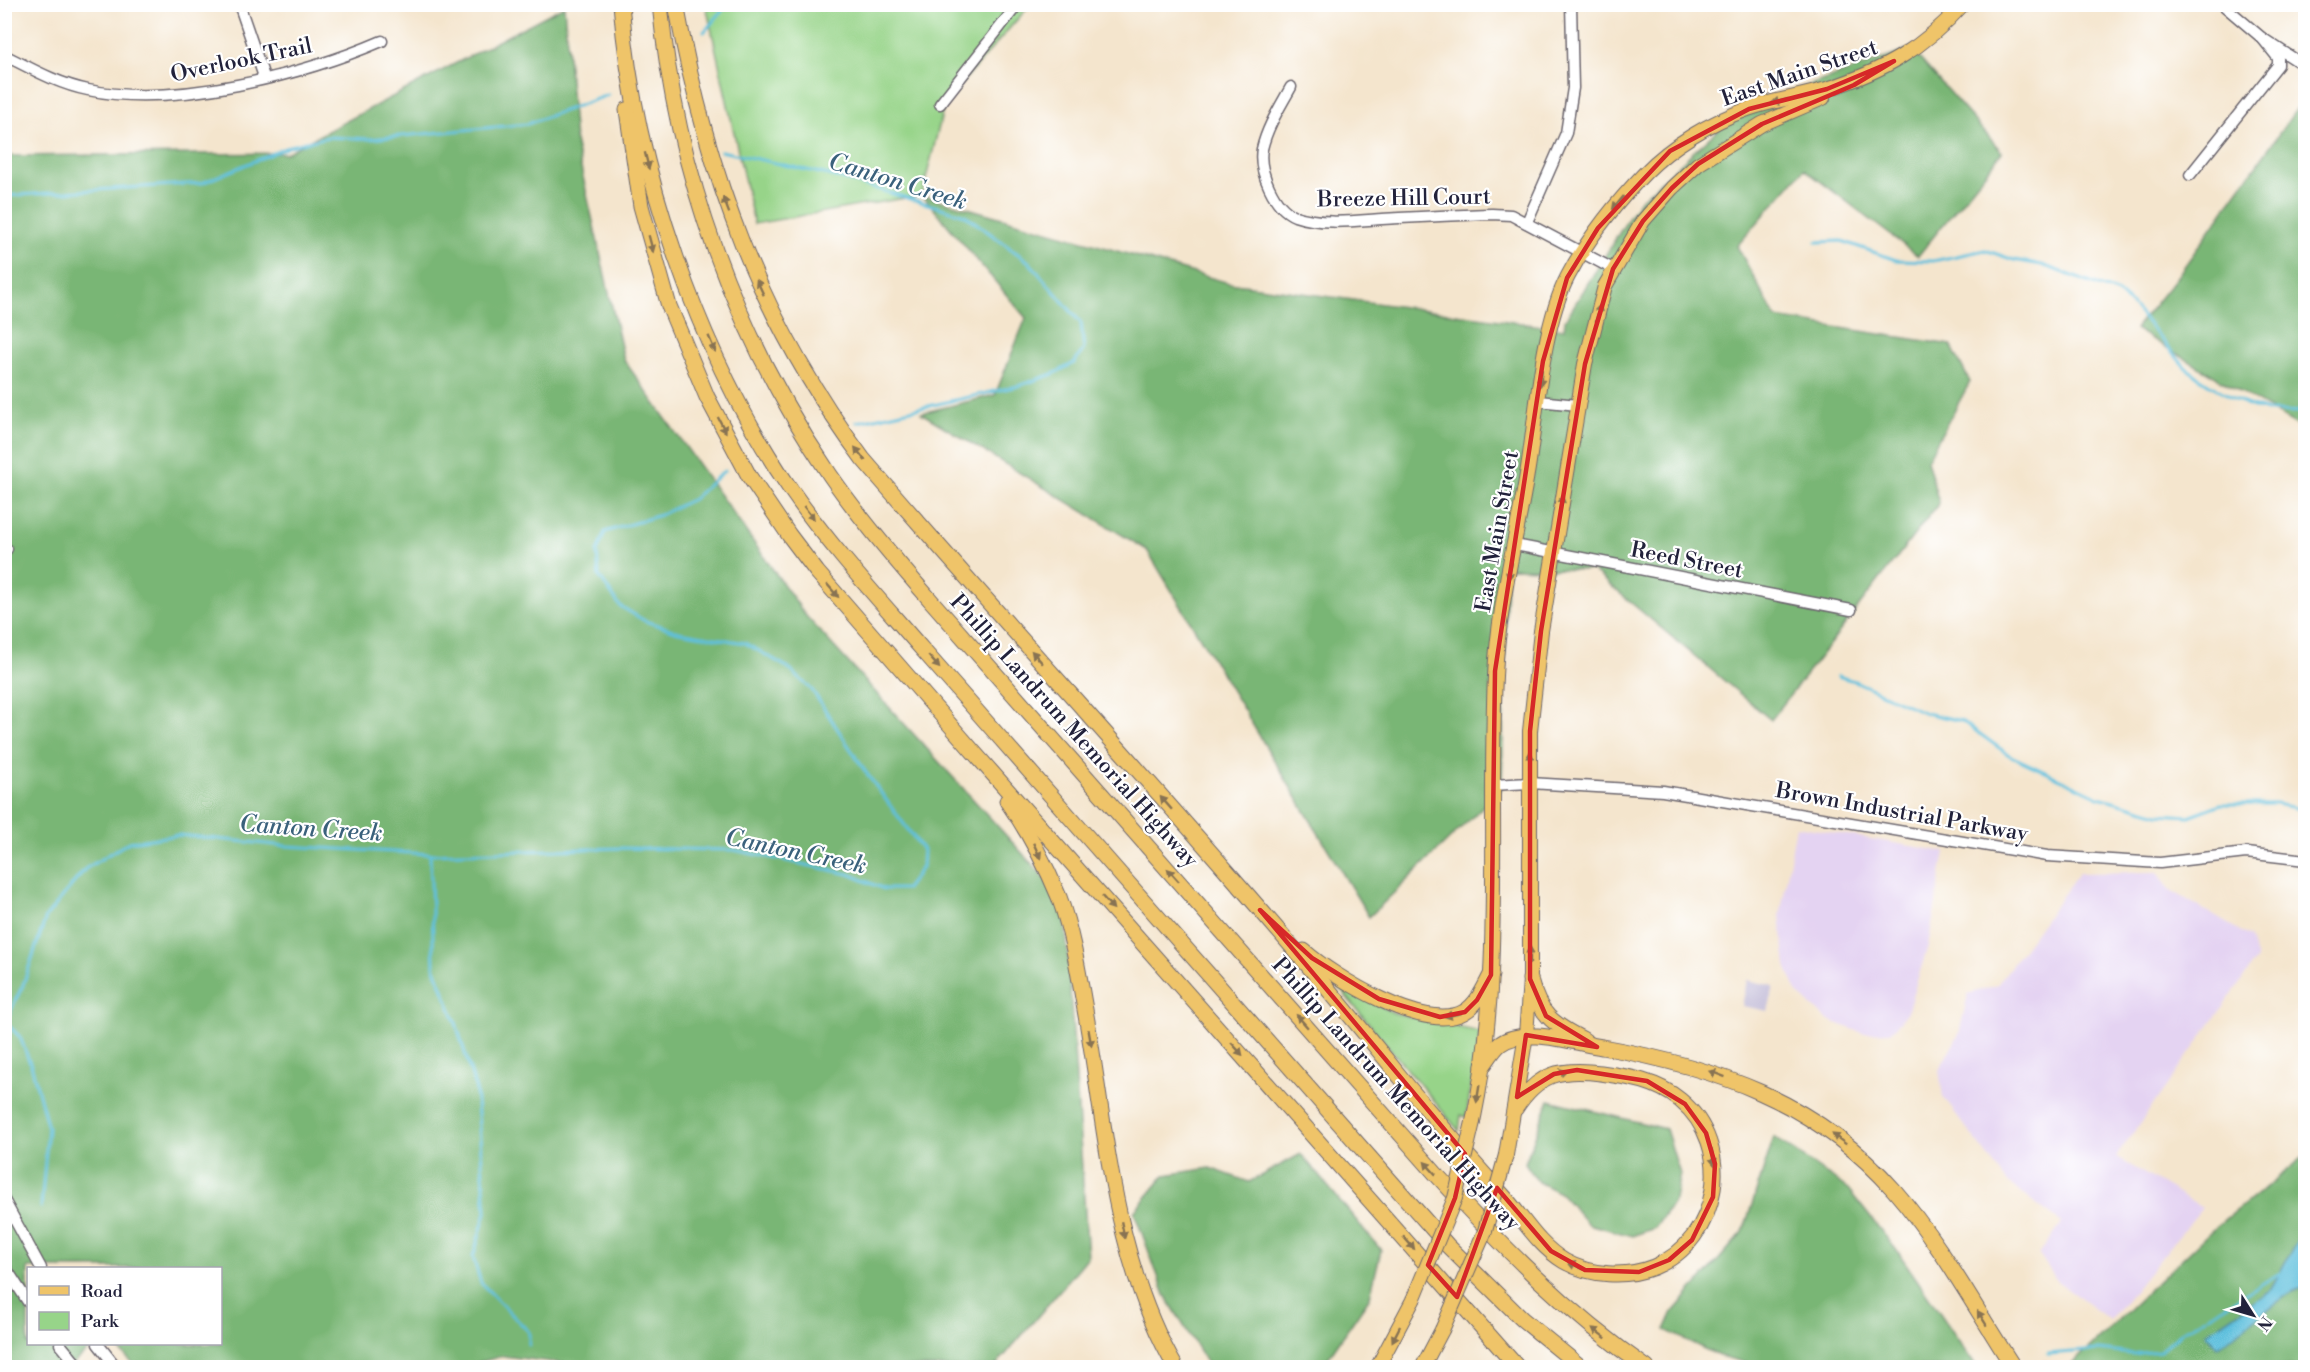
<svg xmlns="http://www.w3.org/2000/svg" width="2310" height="1372" viewBox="0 0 2310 1372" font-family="'Libre Bodoni',serif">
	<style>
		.built { fill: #e4d3f2 }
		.industrial { fill: #c6c0da }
		.green { fill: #97d489; stroke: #5c7b62; stroke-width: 1.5 }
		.forest { fill: #79b675; stroke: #4e6c58; stroke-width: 1.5 }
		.water { fill: #5fc0dd; stroke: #40718c; stroke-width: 1.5 }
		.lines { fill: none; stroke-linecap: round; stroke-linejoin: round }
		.stream { stroke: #5fc0dd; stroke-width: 3 }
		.minor-casing { stroke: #6c666e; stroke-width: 13 }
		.major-casing { stroke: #6c666e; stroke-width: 16 }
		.highway-casing { stroke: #6c666e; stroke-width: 17 }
		.minor { stroke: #fff; stroke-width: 10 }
		.major { stroke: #efc469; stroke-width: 14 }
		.highway { stroke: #efc469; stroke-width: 15 }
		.major-bridge-casing { stroke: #6c666e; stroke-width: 16; stroke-linecap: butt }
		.major-bridge { stroke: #efc469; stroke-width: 14 }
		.oneway { fill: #887352 }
		.marked { fill: none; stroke: #d62828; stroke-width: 4.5; stroke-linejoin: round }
		.labels { text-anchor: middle; stroke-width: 4.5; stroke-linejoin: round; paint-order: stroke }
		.street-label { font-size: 22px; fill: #22223b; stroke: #fff }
		.water-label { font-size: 24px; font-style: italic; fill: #3a617c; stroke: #fff }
	</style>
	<rect width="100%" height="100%" fill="#fff"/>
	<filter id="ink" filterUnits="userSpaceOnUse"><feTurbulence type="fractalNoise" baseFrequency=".0167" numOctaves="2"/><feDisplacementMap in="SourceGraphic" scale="12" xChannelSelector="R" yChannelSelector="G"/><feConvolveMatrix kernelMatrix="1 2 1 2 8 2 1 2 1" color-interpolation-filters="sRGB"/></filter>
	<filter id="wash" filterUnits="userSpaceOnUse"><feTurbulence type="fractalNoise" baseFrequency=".008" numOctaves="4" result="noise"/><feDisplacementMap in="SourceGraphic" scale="24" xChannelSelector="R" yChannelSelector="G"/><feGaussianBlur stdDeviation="1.35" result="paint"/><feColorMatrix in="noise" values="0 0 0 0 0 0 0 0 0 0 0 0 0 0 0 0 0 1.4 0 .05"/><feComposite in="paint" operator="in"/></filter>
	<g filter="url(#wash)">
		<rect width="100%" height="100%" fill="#f4e5cd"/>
		<!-- built -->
		<g class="built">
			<polygon points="1796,826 1945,852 1928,946 1907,1013 1891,1032 1863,1033 1828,1020 1798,994 1786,966 1780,916"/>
			<polygon points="2158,872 2169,889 2250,937 2257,959 2116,1157 2202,1208 2110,1320 2058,1282 2039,1254 2062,1223 2007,1182 1943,1097 1939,1070 1959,1034 1968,994 1997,985 2079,873"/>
		</g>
		<!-- industrial -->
		<polygon class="industrial" points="1747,980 1774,986 1768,1011 1742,1006"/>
		<!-- green -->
		<g class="green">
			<polygon points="706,5 1030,5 945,102 922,195 754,224"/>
			<polygon points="1335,983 1394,1013 1480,1032 1466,1117 1461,1115 1459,1131"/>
		</g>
		<!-- forest -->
		<g class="forest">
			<polygon points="564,6 575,141 624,360 806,616 1064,899 1088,1257 995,1367 602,1368 503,1356 457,1368 136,1367 114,1344 220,1344 220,1268 28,1268 28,1344 94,1344 70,1367 5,1367 4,156 286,153"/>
			<polygon points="1911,49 2002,152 1918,256 1804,169 1737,246 1776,318 1951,345 1970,382 1927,460 1939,503 1771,720 1592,570 1507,568 1502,788 1369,917 1147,550 921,413 995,395 1026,318 922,195 1229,283 1564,329 1565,320 1639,201 1740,110"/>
			<polygon points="2305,97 2306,430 2305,430 2135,329 2176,278"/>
			<polygon points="1549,1100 1666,1129 1680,1174 1675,1200 1655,1228 1632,1236 1588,1224 1560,1193 1538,1182 1525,1163"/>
			<polygon points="1774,1137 1848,1189 1898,1252 1977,1367 1766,1367 1719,1356 1665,1330 1673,1312 1743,1232"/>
			<polygon points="1301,1154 1381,1250 1370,1297 1322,1367 1209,1367 1165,1295 1134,1212 1165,1175 1210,1168 1249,1182"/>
			<polygon points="2305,1156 2305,1367 2072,1368 2071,1365 2211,1231"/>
		</g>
		<!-- water -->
		<polygon class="water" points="2305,1226 2305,1287 2290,1293 2217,1347 2206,1334 2270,1290"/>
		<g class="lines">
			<!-- stream -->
			<g class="stream">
				<polyline points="704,32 728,4"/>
				<polyline points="721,151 829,175 965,215 1029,262 1081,323 1084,349 1074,363 1053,374 1018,386 857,422"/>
				<polyline points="4,196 202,183 290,146 328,137 370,139 527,124 608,95"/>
				<polyline points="1816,242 1842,241 1896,260 1933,261 1985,250 2014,260 2042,265 2118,293 2133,306 2185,367 2208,384 2245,404 2267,411 2306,412"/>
				<polyline points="1838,676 1857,682 1925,713 1962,721 2009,755 2099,797 2159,814 2189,816 2221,804 2275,804 2306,810"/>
				<polyline points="430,854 434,966 456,1023 476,1090 486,1212 473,1257 481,1283 529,1332 529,1345"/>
				<polyline points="6,1023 20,1037 32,1068 48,1128 41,1207"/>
				<polyline points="4,1024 23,985 46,917 85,869 129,842 179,835 286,846 430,854 620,848 734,850 849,874 884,889 906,889 922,867 923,850 867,774 812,690 787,667 745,643 679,632 645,621 620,606 599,576 597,552 605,532 660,515 693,499 724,471"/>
				<polyline points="2048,1354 2098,1350 2132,1354 2160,1351 2183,1331 2280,1273"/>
			</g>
		</g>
	</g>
	<g filter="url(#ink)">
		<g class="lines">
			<defs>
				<g id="minor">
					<polyline points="239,4 263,74 261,79"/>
					<polyline points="2222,4 2262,38 2299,62 2306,63"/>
					<path d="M4 55C32 69 58 84 88 90 174 108 303 75 382 41"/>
					<path d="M1291 87C1280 107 1267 127 1262 149 1258 170 1274 208 1295 216 1321 225 1354 221 1382 219 1418 217 1455 215 1492 214L1511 215 1613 269"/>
					<polyline points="940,104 1018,4"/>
					<polyline points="2190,175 2278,65 2278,58 2262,38"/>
					<polyline points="1527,222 1566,133 1573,88 1571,4"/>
					<polyline points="1538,401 1578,405"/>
					<polyline points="1515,545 1851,610"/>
					<polyline points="4,549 7,549"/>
					<polyline points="1492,785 1530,783 1663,791 2047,856 2160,863 2246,853 2306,860"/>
					<polyline points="4,1200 41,1268"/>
					<polyline points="4,1265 28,1302"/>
					<polyline points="60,1344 80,1368"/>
					<polyline points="98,1344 117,1368"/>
				</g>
				<g id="major">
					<path d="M1473 1122C1504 976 1488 824 1495 676 1498 606 1517 537 1528 468 1537 411 1542 326 1568 276 1588 238 1615 204 1645 173 1672 145 1711 122 1748 109 1773 100 1801 97 1827 89 1883 71 1923 49 1963 4"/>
					<polyline points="1506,1155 1526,1035 1530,979 1530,731 1541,631 1585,364 1605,286 1643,221 1672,188 1698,164 1762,124 1823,98"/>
					<polyline points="1377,1368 1413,1300"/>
					<polyline points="1422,1368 1442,1330"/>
				</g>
				<g id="highway">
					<path d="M621 4C634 167 698 355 791 490 830 546 877 597 922 649 971 704 1019 760 1068 815 1194 958 1320 1102 1447 1245L1522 1319 1582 1368"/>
					<path d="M660 4C676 173 735 335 830 475 861 520 897 562 933 603L1435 1173C1501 1245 1566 1312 1647 1368"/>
					<path d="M676 4C707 175 759 319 863 459 1037 661 1221 856 1389 1063 1426 1110 1466 1154 1506 1199 1524 1220 1539 1246 1564 1261 1590 1276 1626 1278 1654 1267 1720 1240 1736 1146 1680 1100 1657 1081 1630 1077 1601 1073 1560 1068 1538 1073 1515 1109"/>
					<polyline points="627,110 641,206 669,306 707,397 749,476 789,535 817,572 971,749 1518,1368"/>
					<path d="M1007 801C1028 831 1045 863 1059 897 1073 934 1080 982 1087 1021 1107 1137 1115 1264 1176 1368"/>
					<path d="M1304 951C1333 977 1426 1034 1464 1012 1477 1005 1484 988 1491 975"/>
					<path d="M1530 979C1539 1014 1552 1024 1584 1040"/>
					<path d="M1483 1066C1488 1059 1493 1050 1500 1044 1523 1026 1575 1043 1602 1047 1715 1067 1816 1101 1894 1190 1941 1244 1975 1308 2014 1368"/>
				</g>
			</defs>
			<!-- minor casing -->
			<use href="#minor" class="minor-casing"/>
			<!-- major casing -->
			<use href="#major" class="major-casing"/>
			<!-- highway casing -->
			<use href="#highway" class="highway-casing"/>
			<!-- minor -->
			<use href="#minor" class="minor"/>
			<!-- major -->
			<use href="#major" class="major"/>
			<!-- highway -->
			<use href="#highway" class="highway"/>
			<defs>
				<g id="major-bridge">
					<polyline points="1413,1300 1455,1198 1473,1122"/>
					<polyline points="1442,1330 1485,1231 1506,1155"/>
				</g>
			</defs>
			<!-- major-bridge casing -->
			<use href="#major-bridge" class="major-bridge-casing"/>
			<!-- major-bridge -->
			<use href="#major-bridge" class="major-bridge"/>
		</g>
		<!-- one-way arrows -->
		<defs><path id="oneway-solid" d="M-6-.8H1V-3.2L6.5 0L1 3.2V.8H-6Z" transform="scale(1.5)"/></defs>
		<g class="oneway">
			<use href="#oneway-solid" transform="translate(1780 101) rotate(166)"/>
			<use href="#oneway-solid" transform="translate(647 161) rotate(76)"/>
			<use href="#oneway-solid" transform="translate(1618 203) rotate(130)"/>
			<use href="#oneway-solid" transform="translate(726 205) rotate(-111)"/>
			<use href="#oneway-solid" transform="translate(651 244) rotate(75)"/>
			<use href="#oneway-solid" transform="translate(760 287) rotate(-115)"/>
			<use href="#oneway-solid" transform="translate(1598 313) rotate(-75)"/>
			<use href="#oneway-solid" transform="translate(712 344) rotate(67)"/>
			<use href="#oneway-solid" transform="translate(1541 378) rotate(96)"/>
			<use href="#oneway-solid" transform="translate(722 425) rotate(62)"/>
			<use href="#oneway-solid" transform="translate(860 454) rotate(-128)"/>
			<use href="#oneway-solid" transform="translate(1561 504) rotate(-81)"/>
			<use href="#oneway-solid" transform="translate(809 513) rotate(52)"/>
			<use href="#oneway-solid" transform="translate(1510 571) rotate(103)"/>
			<use href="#oneway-solid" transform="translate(833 591) rotate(49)"/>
			<use href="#oneway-solid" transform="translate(1037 657) rotate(-131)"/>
			<use href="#oneway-solid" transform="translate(934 662) rotate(49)"/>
			<use href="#oneway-solid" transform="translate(1530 760) rotate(-89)"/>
			<use href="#oneway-solid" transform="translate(1166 803) rotate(-131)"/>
			<use href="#oneway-solid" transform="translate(1037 851) rotate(65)"/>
			<use href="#oneway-solid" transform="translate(1173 875) rotate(-132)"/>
			<use href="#oneway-solid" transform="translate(1108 903) rotate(48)"/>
			<use href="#oneway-solid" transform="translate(1530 955) rotate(-90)"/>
			<use href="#oneway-solid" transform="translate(1453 1015) rotate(168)"/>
			<use href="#oneway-solid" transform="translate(1302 1021) rotate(-131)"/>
			<use href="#oneway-solid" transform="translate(1090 1038) rotate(80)"/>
			<use href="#oneway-solid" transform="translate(1237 1049) rotate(48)"/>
			<use href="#oneway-solid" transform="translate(1559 1073) rotate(-17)"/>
			<use href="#oneway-solid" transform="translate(1717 1074) rotate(-160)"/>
			<use href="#oneway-solid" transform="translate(1478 1094) rotate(99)"/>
			<use href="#oneway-solid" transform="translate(1839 1139) rotate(-143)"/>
			<use href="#oneway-solid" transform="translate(1713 1157) rotate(80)"/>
			<use href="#oneway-solid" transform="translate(1430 1168) rotate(-132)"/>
			<use href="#oneway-solid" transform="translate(1123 1230) rotate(78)"/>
			<use href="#oneway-solid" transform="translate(1409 1243) rotate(49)"/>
			<use href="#oneway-solid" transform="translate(1576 1266) rotate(-157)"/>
			<use href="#oneway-solid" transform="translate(1982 1318) rotate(-122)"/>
			<use href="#oneway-solid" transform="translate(1599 1333) rotate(-143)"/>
			<use href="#oneway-solid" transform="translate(1396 1334) rotate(117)"/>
		</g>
	</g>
	<!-- marked area -->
	<path class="marked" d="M1894 61 1854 85 1762 124 1698 164 1672 188 1643 221 1613 269 1585 364 1541 631 1530 731V979L1546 1016 1597 1047 1526 1035 1517 1097 1554 1074 1577 1070 1647 1081 1685 1104 1706 1133 1715 1164 1713 1197 1692 1240 1669 1260 1639 1272 1585 1270 1551 1251 1497 1188 1457 1297 1428 1265 1455 1198 1465 1154 1260 910 1312 958 1379 999 1440 1017 1465 1012 1477 1000 1491 975 1495 671 1543 361 1567 278 1598 228 1670 151 1749 109 1827 89Z"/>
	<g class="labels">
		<!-- street labels -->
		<g class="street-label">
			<text transform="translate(241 59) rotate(-12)" y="8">Overlook Trail</text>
			<text transform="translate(1799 72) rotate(-19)" y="8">East Main Street</text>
			<text transform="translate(1404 197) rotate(-1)" y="8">Breeze Hill Court</text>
			<text transform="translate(1496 531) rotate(-80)" y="8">East Main Street</text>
			<text transform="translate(1687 559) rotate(11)" y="8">Reed Street</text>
			<text transform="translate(1075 730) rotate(48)" y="8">Phillip Landrum Memorial Highway</text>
			<text transform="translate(1902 811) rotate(10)" y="8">Brown Industrial Parkway</text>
			<text transform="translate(1397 1093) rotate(48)" y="8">Phillip Landrum Memorial Highway</text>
		</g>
		<!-- water labels -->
		<g class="water-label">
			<text transform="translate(898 181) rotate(17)" y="8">Canton Creek</text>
			<text transform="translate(311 828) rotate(4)" y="8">Canton Creek</text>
			<text transform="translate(796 851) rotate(12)" y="8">Canton Creek</text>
		</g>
	</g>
	<!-- margin -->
	<rect width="2310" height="1372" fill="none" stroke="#fff" stroke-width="24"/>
	<!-- legend -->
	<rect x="27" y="1267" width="195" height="78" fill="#ffffff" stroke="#a7a7b1" stroke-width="1.5"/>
	<rect x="39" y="1286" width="30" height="9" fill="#efc469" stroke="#a7a7b1" stroke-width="1.5"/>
	<text x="81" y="1297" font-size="18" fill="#22223b">Road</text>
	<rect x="39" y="1312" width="30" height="18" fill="#97d489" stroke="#a7a7b1" stroke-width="1.5"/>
	<text x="81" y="1327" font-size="18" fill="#22223b">Park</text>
	<!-- north arrow -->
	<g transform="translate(2253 1315) rotate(127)" stroke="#ffffff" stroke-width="4.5" paint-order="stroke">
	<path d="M0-4.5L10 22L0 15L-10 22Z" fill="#22223b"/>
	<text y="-9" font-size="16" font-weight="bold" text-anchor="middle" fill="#22223b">N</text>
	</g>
</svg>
